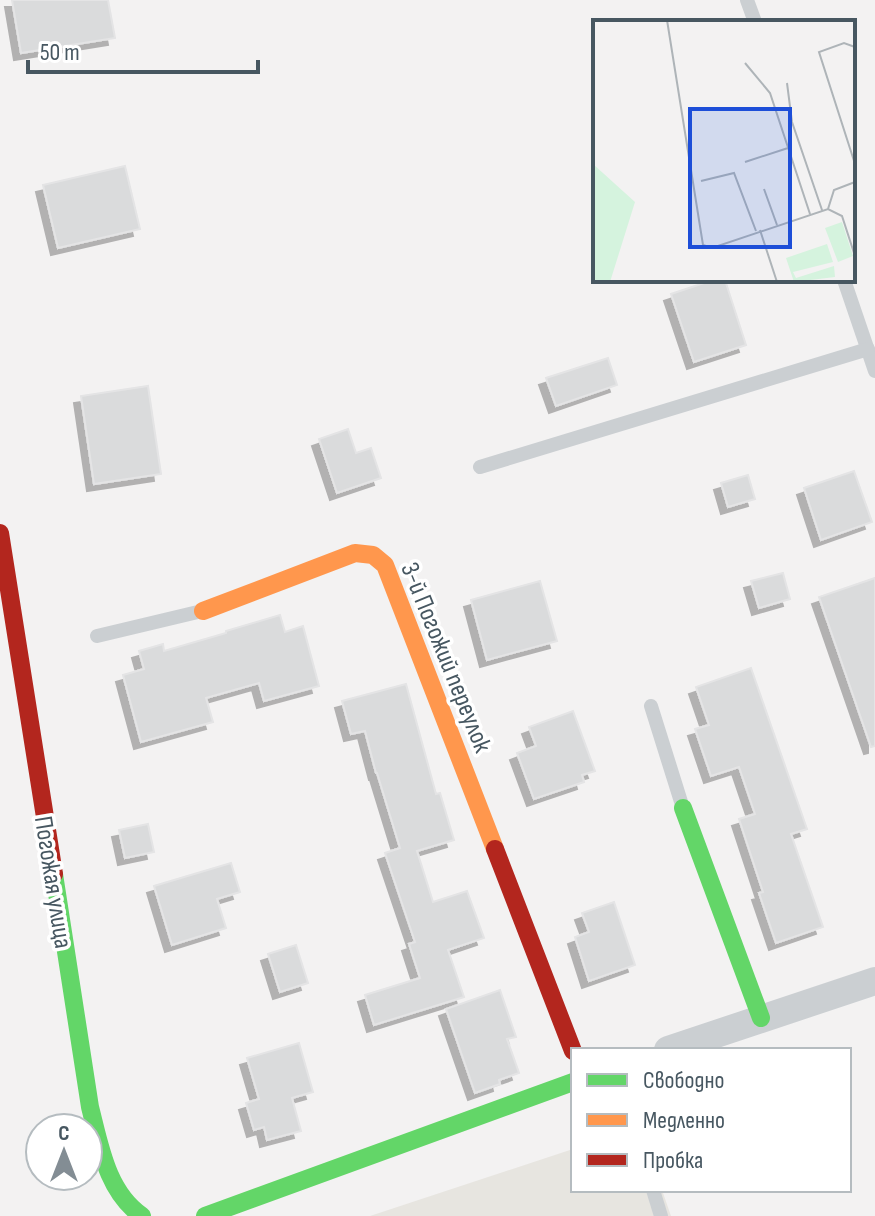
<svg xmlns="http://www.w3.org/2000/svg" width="875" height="1216" viewBox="0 0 875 1216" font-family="'Sofia Sans Condensed',sans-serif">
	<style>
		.commercial { fill: #e7e5e0 }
		.building { fill: #dadbdc; stroke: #e4e4e5; stroke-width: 2; filter: url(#shadow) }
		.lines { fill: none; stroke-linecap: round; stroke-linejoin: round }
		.lane { stroke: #cbcfd2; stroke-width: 14 }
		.street { stroke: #cbcfd2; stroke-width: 28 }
		.fast { stroke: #63d668; stroke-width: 18 }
		.slow { stroke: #ff974d; stroke-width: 18 }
		.jam { stroke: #b3261e; stroke-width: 18 }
		.labels { text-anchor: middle; stroke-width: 7; stroke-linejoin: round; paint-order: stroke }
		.street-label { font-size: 26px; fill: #475761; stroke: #fff }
		.inset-road { fill: none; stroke: #aeb4b8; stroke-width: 2 }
		.view { fill: #1d4ed8; fill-opacity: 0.15; stroke: #1d4ed8; stroke-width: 4 }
		.inset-edge { fill: none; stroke: #475761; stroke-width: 4 }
	</style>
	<defs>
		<filter id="shadow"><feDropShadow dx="-7" dy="7" stdDeviation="0" flood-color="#0004"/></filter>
	</defs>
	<rect width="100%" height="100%" fill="#f3f2f2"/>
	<!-- commercial -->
	<polygon class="commercial" points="573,1149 573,1190 662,1190 671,1216 370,1216"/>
	<!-- building -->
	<g class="building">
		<polygon points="12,0 108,0 115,38 21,53"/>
		<polygon points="125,166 140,229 58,248 43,185"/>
		<polygon points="713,280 725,280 746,345 694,362 671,294"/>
		<polygon points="608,358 617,385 556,406 546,378"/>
		<polygon points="148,386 161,474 94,484 81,396"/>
		<polygon points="348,429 356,453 371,448 381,478 337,493 319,439"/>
		<polygon points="854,471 872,522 821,540 804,488"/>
		<polygon points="748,475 755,499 728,507 721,483"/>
		<polygon points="783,573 790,599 759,608 751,581"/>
		<polygon points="875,578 875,746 871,747 819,597"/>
		<polygon points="540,581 557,641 487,660 471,600"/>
		<polygon points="280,615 285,632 303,626 319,686 264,701 259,683 206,698 213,722 141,742 123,675 144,669 139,651 163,644 164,651 226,633 226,631"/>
		<polygon points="751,668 807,829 791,834 823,927 776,943 759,893 763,892 739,819 755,814 739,767 711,776 695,729 709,725 696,687"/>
		<polygon points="406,684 436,794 440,793 454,840 417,851 433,902 467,891 484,938 448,950 464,997 374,1025 365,995 420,978 409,944 415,942 385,853 400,848 377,773 376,773 365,731 351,734 342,701"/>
		<polygon points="573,711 595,771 582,775 584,782 534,799 517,753 536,746 529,727"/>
		<polygon points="148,824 154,852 125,858 119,830"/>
		<polygon points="231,863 240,892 217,899 226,928 172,945 154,886"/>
		<polygon points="614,902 635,965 589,981 575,937 589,932 582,913"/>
		<polygon points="296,945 308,983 280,992 268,954"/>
		<polygon points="500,990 516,1037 507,1039 519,1073 499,1080 500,1084 475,1093 446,1009"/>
		<polygon points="299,1043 313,1092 292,1098 301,1131 267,1140 264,1127 254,1130 246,1103 259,1099 247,1058"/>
	</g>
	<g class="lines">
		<!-- lane -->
		<g class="lane">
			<polyline points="747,0 755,22"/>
			<polyline points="844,280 875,371"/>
			<polyline points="480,467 868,349"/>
			<polyline points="97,636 202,611"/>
			<polyline points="651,706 682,805"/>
			<polyline points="653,1190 661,1216"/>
		</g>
		<!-- street -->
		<polyline class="street" points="668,1050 875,981"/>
		<!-- fast -->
		<g class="fast">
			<polyline points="683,808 761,1018"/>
			<path d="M54 874 90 1107C100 1146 107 1192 142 1216"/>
			<polyline points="205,1216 573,1082"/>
		</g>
		<!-- slow -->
		<polyline class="slow" points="203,611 355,553 373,555 385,565 495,849"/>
		<!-- jam -->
		<g class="jam">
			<polyline points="0,533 54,874"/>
			<polyline points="495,849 573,1051"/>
		</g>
	</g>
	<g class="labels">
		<!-- street labels -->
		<g class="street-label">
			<text transform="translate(447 657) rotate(68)" y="9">3-й Погожий переулок</text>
			<text transform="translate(54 882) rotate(81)" y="9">Погожая улица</text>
		</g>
	</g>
	<!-- overview -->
	<g transform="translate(593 20)">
		<rect width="262" height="262" fill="#f3f2f2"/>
		<path d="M0 144 42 182 17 262H0ZM249 202 260 236 245 242 232 208ZM234 224 240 242 200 252 203 258 241 246 242 257 201 262 193 238Z" fill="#d5f3de"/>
		<path class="inset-road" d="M74 0 110 225 119 228 235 189 249 196 262 236M262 27 251 23 226 32 262 144M152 43 177 73 217 194M194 63 199 102 229 190M152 142 195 128M108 161 141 153 163 211M171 169 184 205M235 189 241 170 262 162M167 210 184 262"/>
		<path class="view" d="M97 89H197V227H97Z"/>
		<rect width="262" height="262" class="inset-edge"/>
	</g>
	<!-- legend -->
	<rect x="571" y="1048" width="280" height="144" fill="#ffffff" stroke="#b5bcc0" stroke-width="2"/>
	<rect x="587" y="1074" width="40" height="12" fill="#63d668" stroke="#b5bcc0" stroke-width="2"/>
	<text x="643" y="1088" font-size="24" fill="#475761">Свободно</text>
	<rect x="587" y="1114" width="40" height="12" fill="#ff974d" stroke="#b5bcc0" stroke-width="2"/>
	<text x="643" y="1128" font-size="24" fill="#475761">Медленно</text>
	<rect x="587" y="1154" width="40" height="12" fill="#b3261e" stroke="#b5bcc0" stroke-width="2"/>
	<text x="643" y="1168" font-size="24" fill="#475761">Пробка</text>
	<!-- north arrow -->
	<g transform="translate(64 1152)"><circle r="38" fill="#ffffff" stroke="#b5bcc0" stroke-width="2"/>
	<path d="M0-6L14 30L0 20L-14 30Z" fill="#838d94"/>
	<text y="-12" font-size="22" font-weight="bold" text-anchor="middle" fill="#475761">С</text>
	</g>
	<!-- scale -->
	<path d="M28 60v12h230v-12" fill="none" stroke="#475761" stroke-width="4"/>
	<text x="40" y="60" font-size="24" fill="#475761" stroke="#ffffff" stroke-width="6" paint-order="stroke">50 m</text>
</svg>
